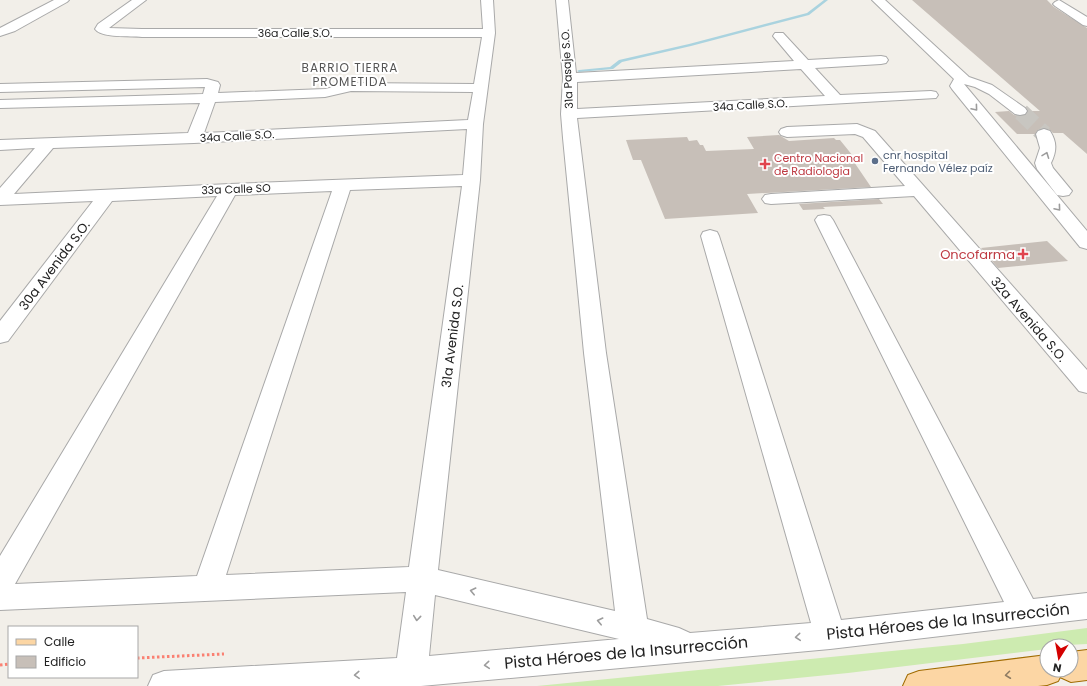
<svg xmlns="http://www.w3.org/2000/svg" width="1087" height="686" viewBox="0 0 1087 686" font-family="Poppins,sans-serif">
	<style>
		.grass { fill: #cdebb0 }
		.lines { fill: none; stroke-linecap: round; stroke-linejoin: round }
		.stream { fill: #aad3df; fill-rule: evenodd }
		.building { fill: #c7bfb8 }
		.minor-tunnel-far1 { stroke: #c8c6c1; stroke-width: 13; stroke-dasharray: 13 6; stroke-linecap: butt }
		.minor-tunnel { stroke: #c8c6c1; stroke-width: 17; stroke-dasharray: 17 8; stroke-linecap: butt }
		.minor-casing { stroke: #a9a9a9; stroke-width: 2 }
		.major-casing { stroke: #a06b00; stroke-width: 2 }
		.path { stroke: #fa8072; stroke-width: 3; stroke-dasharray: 2.5 2.5; stroke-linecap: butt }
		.minor { fill: #fff; fill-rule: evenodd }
		.major { fill: #fcd6a4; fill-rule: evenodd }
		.oneway { stroke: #9c9c9c }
		.oneway2 { stroke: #8f7c63 }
		.service-dot { fill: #5c6f8a; stroke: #fff; stroke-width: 1.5 }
		.health-dot { fill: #e0444e; stroke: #fff; stroke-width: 1.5 }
		.labels { text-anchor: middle; stroke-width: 4; stroke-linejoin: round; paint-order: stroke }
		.far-street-label { font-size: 11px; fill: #222; stroke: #fff }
		.far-service-label { font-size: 11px; fill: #4e5e75; stroke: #fff; text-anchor: start }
		.far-health-label { font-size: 11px; fill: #be3a42; stroke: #fff; text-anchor: start }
		.far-neighbourhood-label { font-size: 12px; letter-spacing: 1px; fill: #555; stroke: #fff }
		.health-label { font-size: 13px; fill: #be3a42; stroke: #fff; text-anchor: end }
		.street-label { font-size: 13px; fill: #222; stroke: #fff }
		.near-street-label { font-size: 16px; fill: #222; stroke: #fff }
	</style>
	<rect width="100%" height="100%" fill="#f2efe9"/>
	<!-- grass -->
	<polygon class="grass" points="1087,628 1087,644 1047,646 1047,649 848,673 718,686 537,686 963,644"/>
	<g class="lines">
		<!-- stream -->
		<polygon class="stream" points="824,0 828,0 809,15 691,46 622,62 613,69 579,72 577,71 579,70 610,67 619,60 689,44 807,13"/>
	</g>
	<!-- building -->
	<g class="building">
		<polygon points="912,0 1047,0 1054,7 1087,28 1087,154 1063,133 1053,133 1050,130 1044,128 1038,130 1035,134 1017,134 995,112 1009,111 1014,115 1020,116 1026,115 1028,111 1040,111"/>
		<polygon points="779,135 789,141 834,138 836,140 840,140 857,161 854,162 871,187 747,194 758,213 665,219 641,160 633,160 626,140 687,137 689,141 697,140 700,145 703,145 706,151 754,149 747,137"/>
		<polygon points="879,199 883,204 823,207 825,209 803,210 799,204"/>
		<polygon points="1047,241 1068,261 998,268 981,248"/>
	</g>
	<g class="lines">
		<!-- minor-tunnel-far1 -->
		<polyline class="minor-tunnel-far1" points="1020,111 1022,113"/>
		<!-- minor-tunnel -->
		<polyline class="minor-tunnel" points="1021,112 1044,134"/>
		<defs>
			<g id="minor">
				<polygon points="54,0 69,0 67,2 15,31 0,36 0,28"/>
				<path d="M132 0H146L109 28 142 29H483L481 0H493L495 33 483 124 480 180 438 570 615 611 584 353 563 138 561 114 563 78 556 0H568L576 73 794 61 773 36 775 33H783L808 60 881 56 886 57 888 60 886 63 881 64 815 68 840 95 931 91 936 92 938 95 936 98 577 118 606 353 647 619 679 628 690 633 811 623 701 236 703 232 710 230 717 232 719 236 841 620 1004 602 815 220 818 216 824 215 830 216 833 220 1033 599 1087 593V619L830 649 421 686H148L153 675 164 671 397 658 406 592 0 610V556L217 196 112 201 8 341 0 343V321L93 201 0 205V188L35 148 0 150V140L188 133 200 103 0 108V100L203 94 205 87 0 92V84L207 79 218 82 220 85 218 93 325 89 351 83 474 84 482 37H142C131 36 101 38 95 29L98 24ZM801 69 825 96 577 109V82ZM351 91 473 92 468 120 204 133 215 102 325 97ZM467 129 463 175 230 184 14 194 53 148 194 143ZM462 186 409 567 226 575 350 190ZM332 191 197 576 15 584 235 195ZM435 595 619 639 429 656Z"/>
				<polygon points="872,0 885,0 969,77 992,85 1025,108 1027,111 1025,114 1020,115 1015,114 989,94 975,87 964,84 1087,231 1087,249 1080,247 952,89 950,86 954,79"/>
				<polygon points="1059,0 1087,17 1087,26 1083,25 1055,6 1053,4 1055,2"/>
				<polygon points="857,124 875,131 1087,370 1087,393 1079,391 914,196 771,204 765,203 762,199 765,195 771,194 905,186 863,137 855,134 787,137 781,135 779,132 781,129 787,127"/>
				<path d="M1044 129 1050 131C1057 142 1057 151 1051 163L1053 168 1072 191 1069 195 1063 196 1057 195 1037 169 1035 163 1040 148 1036 134 1038 131Z"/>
			</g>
			<polygon id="major" points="1087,650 1087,680 1071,682 1060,677 1058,681 1047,685 1038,686 903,686 908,675 919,671 1047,655 1047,670 1071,670 1071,652"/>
		</defs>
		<!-- minor casing -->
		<use href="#minor" class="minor-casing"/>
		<!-- major casing -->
		<use href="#major" class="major-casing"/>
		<!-- path -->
		<g class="path">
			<polyline points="137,658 224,654"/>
			<polyline points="0,665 9,664"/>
		</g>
		<!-- minor -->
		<use href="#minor" class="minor"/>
		<!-- major -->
		<use href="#major" class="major"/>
	</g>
	<!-- one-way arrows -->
	<defs><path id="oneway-chevron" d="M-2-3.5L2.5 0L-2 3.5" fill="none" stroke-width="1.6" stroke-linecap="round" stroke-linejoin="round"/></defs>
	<g class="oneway">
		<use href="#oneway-chevron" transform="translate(975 108) rotate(50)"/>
		<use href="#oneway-chevron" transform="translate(1046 155) rotate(-69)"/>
		<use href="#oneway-chevron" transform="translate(1058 208) rotate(50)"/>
		<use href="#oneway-chevron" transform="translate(473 591) rotate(-167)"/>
		<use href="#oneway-chevron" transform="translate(417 618) rotate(96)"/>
		<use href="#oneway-chevron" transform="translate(600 621) rotate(-167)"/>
		<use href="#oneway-chevron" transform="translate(798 637) rotate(175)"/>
		<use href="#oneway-chevron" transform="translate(487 665) rotate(175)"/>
		<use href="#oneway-chevron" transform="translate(357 675) rotate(177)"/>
	</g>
	<use class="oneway2" href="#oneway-chevron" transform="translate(1008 675) rotate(173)"/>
	<!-- markers -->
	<circle class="service-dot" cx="875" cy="161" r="4"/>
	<g class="health-dot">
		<path d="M763 158h4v4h4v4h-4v4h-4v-4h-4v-4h4z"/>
		<path d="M1021 248h4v4h4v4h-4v4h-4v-4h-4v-4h4z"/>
	</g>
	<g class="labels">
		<!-- far-street labels -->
		<g class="far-street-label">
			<text x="295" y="37">36a Calle S.O.</text>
			<text transform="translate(567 69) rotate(-93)" y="4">31a Pasaje S.O.</text>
			<text transform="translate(750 105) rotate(-3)" y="4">34a Calle S.O.</text>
			<text transform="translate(237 136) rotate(-3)" y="4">34a Calle S.O.</text>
			<text transform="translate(236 189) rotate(-2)" y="4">33a Calle SO</text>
		</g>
		<!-- far-service labels -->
		<g class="far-service-label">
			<text x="883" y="159">cnr hospital<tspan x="883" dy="13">Fernando Vélez paíz</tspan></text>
		</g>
		<!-- far-health labels -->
		<g class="far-health-label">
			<text x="774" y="162">Centro Nacional<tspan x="774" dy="13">de Radiologia</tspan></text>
		</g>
		<!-- far-neighbourhood labels -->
		<g class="far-neighbourhood-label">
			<text x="350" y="72">BARRIO TIERRA<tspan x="350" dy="14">PROMETIDA</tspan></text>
		</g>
		<!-- health labels -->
		<g class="health-label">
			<text x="1015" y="259">Oncofarma</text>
		</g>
		<!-- street labels -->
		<g class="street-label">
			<text transform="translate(54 265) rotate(-53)" y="5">30a Avenida S.O.</text>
			<text transform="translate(1029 319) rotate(49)" y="5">32a Avenida S.O.</text>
			<text transform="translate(452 336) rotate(-83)" y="5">31a Avenida S.O.</text>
		</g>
		<!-- near-street labels -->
		<g class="near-street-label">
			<text transform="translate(948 621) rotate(-6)" y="6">Pista Héroes de la Insurrección</text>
			<text transform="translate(626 652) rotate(-5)" y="6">Pista Héroes de la Insurrección</text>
		</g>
	</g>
	<!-- legend -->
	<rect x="8" y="626" width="130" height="52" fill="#ffffff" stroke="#a7a7a7"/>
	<rect x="16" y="639" width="20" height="6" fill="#fcd6a4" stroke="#a7a7a7"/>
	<text x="44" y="646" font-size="12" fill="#222222">Calle</text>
	<rect x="16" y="656" width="20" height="12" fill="#c7bfb8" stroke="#a7a7a7"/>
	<text x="44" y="666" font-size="12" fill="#222222">Edificio</text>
	<!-- north arrow -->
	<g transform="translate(1059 658) rotate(191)"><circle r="19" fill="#ffffff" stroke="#a7a7a7"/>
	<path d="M0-3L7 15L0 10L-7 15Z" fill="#d40000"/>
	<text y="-6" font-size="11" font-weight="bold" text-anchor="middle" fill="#222222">N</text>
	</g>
</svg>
